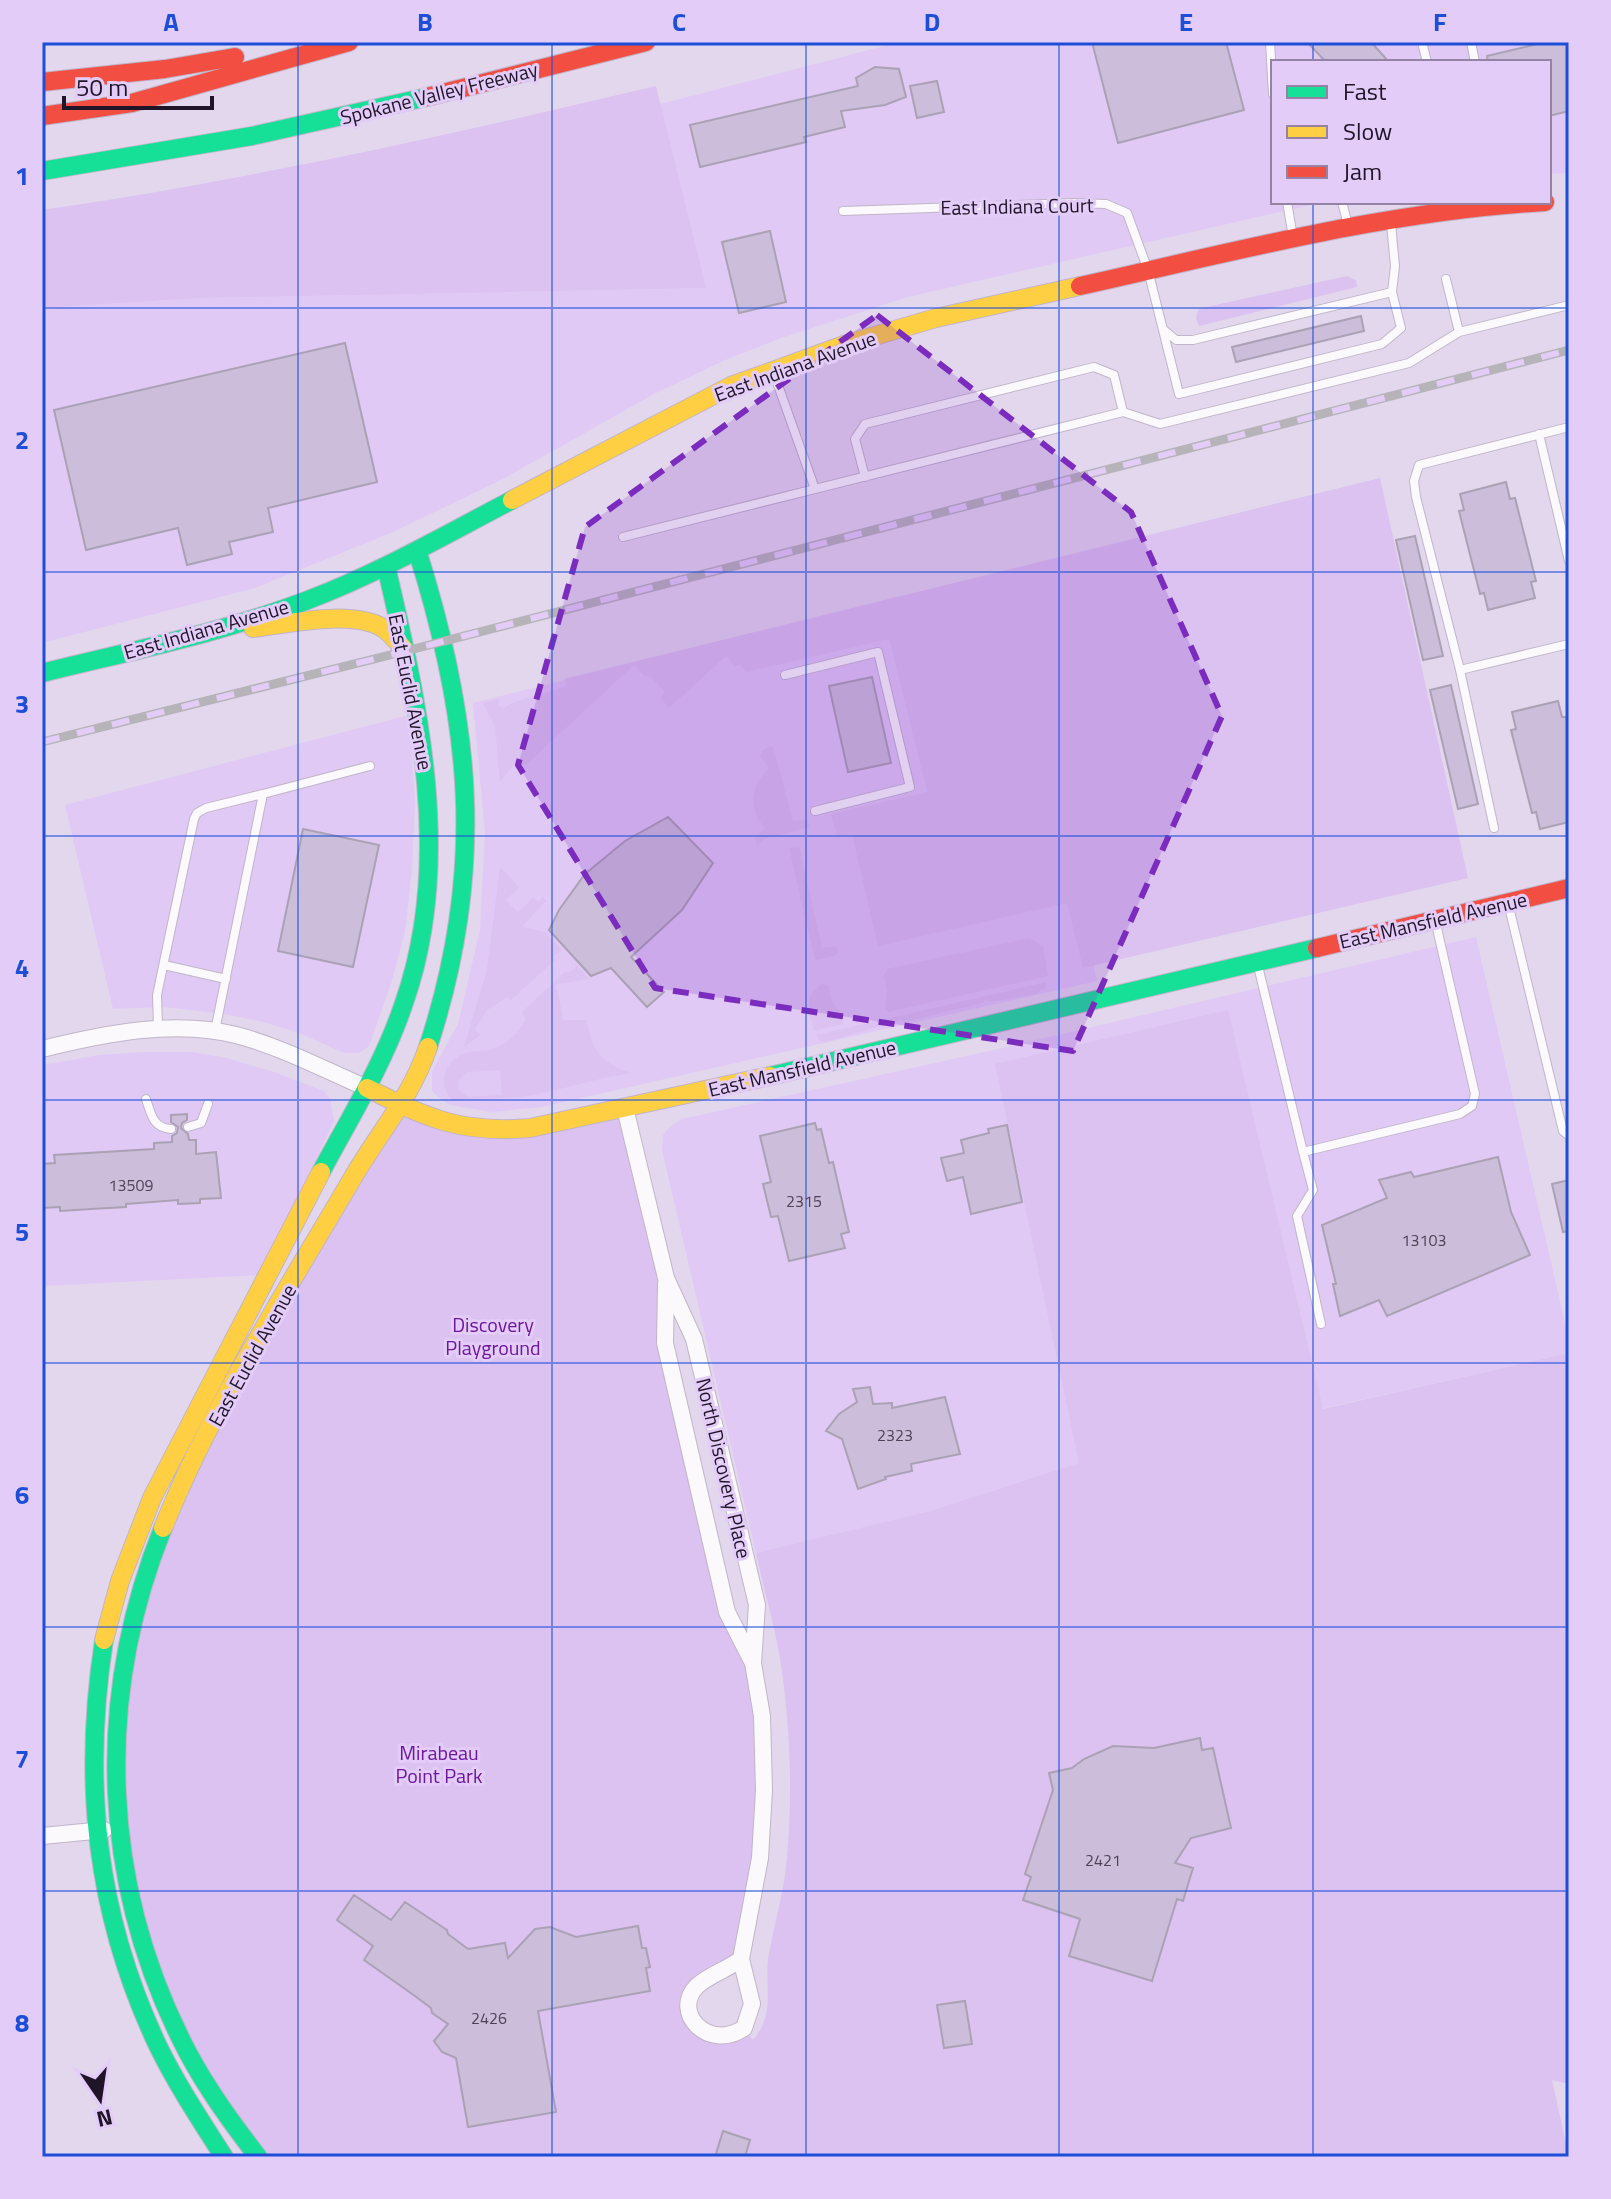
<svg xmlns="http://www.w3.org/2000/svg" width="1611" height="2199" font-family="'Titillium Web',sans-serif">
  <style>
    .built { fill: #e0c9f5 }
    .green { fill: #dbc2f1; fill-rule: evenodd }
    .building { fill: #ccbeda; stroke: #aba1b5; stroke-width: 2 }
    .lines { fill: none; stroke-linecap: round; stroke-linejoin: round }
    .lane-casing { stroke: #c0b5c9; stroke-width: 10 }
    .street-casing { stroke: #c0b5c9; stroke-width: 18 }
    .fast-casing { stroke: #c0b5c9; stroke-width: 20 }
    .slow-casing { stroke: #c0b5c9; stroke-width: 20 }
    .jam-casing { stroke: #c0b5c9; stroke-width: 20 }
    .lane { stroke: #fbf9fc; stroke-width: 8 }
    .street { stroke: #fbf9fc; stroke-width: 16 }
    .fast { stroke: #16e098; stroke-width: 18 }
    .slow { stroke: #ffcf43; stroke-width: 18 }
    .jam { stroke: #f24e42; stroke-width: 18 }
    .rail-casing { stroke: #b7b4b9; stroke-width: 9 }
    .rail { stroke: #e3cdf8; stroke-width: 6; stroke-dasharray: 18; stroke-linecap: butt }
    .marked { fill: #7b2cbf; fill-opacity: 0.2; stroke: #7b2cbf; stroke-width: 6; stroke-dasharray: 16 10; stroke-linejoin: round }
    .grid { fill: none; stroke: #1d4ed8; stroke-width: 2; stroke-opacity: 0.55 }
    .labels { text-anchor: middle; dominant-baseline: central; stroke-width: 6; stroke-linejoin: round; paint-order: stroke }
    .number-label { font-size: 16px; fill: #4e4257 }
    .street-label { font-size: 20px; fill: #201528; stroke: #e3cdf8 }
    .park-label { font-size: 20px; fill: #6d169e; stroke: #e3cdf8 }
    .neatline { fill: none; stroke: #1d4ed8; stroke-width: 3 }
    .grid-label { font-size: 26px; text-anchor: middle; font-weight: bold; fill: #1d4ed8 }
  </style>
  <rect width="100%" height="100%" fill="#e3d7ee"/>
  <path class="built" d="M900,42H1569V173L1549,174V62H1273V202H1323L908,297L781,338L723,361L654,394L505,478L393,532L255,588L42,643V308L201,298L705,288L660,104Z
    M863,606L889,639L927,792L1069,854L1097,981L542,1107L491,1112L450,1105L438,1097L432,1091V1071L458,1024L480,930L485,833L473,703Z
    M409,715L415,802L412,870L405,931L392,981L369,1046L359,1053H344L299,1033L264,1022L224,1014L164,1007L113,1009L65,805Z
    M1476,937L1569,1340V1353L1080,1463L930,1511L756,1553L662,1150L663,1135L671,1126L682,1119L998,1049Z
    M144,1052H192L227,1058L274,1072L324,1091L330,1099L334,1121L261,1275L44,1286L42,1065L99,1055Z"/>
  <path class="green" d="M656,86L706,288L201,298L42,308V210C249,180 453,134 656,86Z
    M1347,276L1356,280L1357,287L1199,326L1196,318L1198,310L1202,308Z
    M1380,478L1468,878L1083,968L1067,903L878,946L852,834L837,836L831,814L927,792L889,639L746,672L741,665L735,666L726,656L669,708L661,698L665,692L651,677L645,676L634,665L526,765H514L500,782L495,726L483,703L499,699L498,705L504,708C514,700 550,692 565,687L567,684L564,679Z
    M773,746L793,821L807,819L810,827L764,839L757,845L755,838L765,828C747,807 751,786 769,768L760,756L764,749Z
    M799,846L822,948L836,946L838,952L835,956L815,960L789,848Z
    M500,867L519,887L506,900L518,912L534,897L538,902L543,897L546,901L522,927L545,932L562,950L553,957L555,960L511,1000L507,997L487,1010L475,1029L480,1035L464,1047L487,970Z
    M1029,938L1043,946L1048,976L888,1012L885,1008L887,991L884,975L887,969Z
    M577,965L588,979L557,984L555,987L558,992L563,1020H587C591,1051 603,1064 631,1073C596,1078 562,1090 527,1096C502,1100 478,1097 453,1101C435,1085 446,1057 469,1052C480,1050 490,1052 500,1046C512,1040 521,1029 526,1018L522,1012L566,971L569,973ZM500,1070L502,1095L468,1097L459,1090L458,1081L467,1072Z
    M1047,982L1045,988L1036,994L991,1002L985,1000L983,1003L904,1022L901,1020L825,1042L819,1040L816,1035Z
    M822,984L828,985L832,1002L842,1013L843,1024L814,1031C809,1011 802,996 822,984Z
    M1228,1010L1323,1409L1569,1353V2084L1552,2080L1569,2157H258L206,2084L129,1887L121,1680L170,1510L400,1104L459,1128L625,1108L666,1278L665,1343L727,1612L753,1663L764,1752L741,1959L691,1996L702,2031L744,2028L753,2040C777,2011 763,1986 769,1953C774,1927 781,1901 785,1875C793,1811 791,1742 783,1679C778,1637 765,1595 756,1553L930,1511L1079,1463L995,1064Z"/>
  <path class="building" d="M1092,42H1226L1244,110L1118,143Z
    M1307,42H1371L1389,62H1326Z
    M1546,42H1569V111L1549,116V62H1488L1487,56Z
    M875,67L899,69L906,97L885,105L841,111L845,127L804,137L806,142L700,167L690,125L858,86L856,78Z
    M937,81L944,112L917,118L910,86Z
    M770,231L786,302L739,313L722,242Z
    M1361,316L1364,331L1236,362L1232,347Z
    M345,343L377,482L268,508L273,532L229,542L232,554L187,565L178,528L86,550L54,410Z
    M1506,482L1510,499L1515,498L1536,581L1531,582L1535,598L1488,610L1484,593L1480,594L1459,511L1464,510L1460,494Z
    M1415,536L1443,656L1423,660L1396,540Z
    M872,677L891,763L848,772L829,686Z
    M1451,685L1478,804L1458,809L1430,690Z
    M1558,701L1562,717H1566L1569,727V822L1540,829L1536,812L1532,813L1511,730L1516,729L1512,712Z
    M668,817L713,863L682,910L631,957L664,992L647,1007L611,968L591,976L549,930L559,910L585,874L625,841Z
    M303,829L379,845L353,967L278,951Z
    M187,1114V1120L182,1123L181,1128L188,1134L189,1140H196V1154L216,1152L221,1198L200,1199V1203L178,1204V1200L126,1204V1207L91,1209L60,1211V1207L42,1208V1164L55,1163L54,1155L154,1149V1143L172,1142V1136L177,1133L178,1127L171,1122V1115Z
    M815,1123L817,1130L821,1129L829,1163L833,1162L849,1232L841,1234L845,1248L789,1261L778,1216L771,1217L763,1184L771,1182L760,1136Z
    M1007,1125L1022,1202L971,1214L963,1177L947,1181L941,1158L964,1153L961,1140L989,1133L988,1129Z
    M1498,1157L1511,1212L1530,1255L1387,1316L1379,1300L1340,1316L1333,1284H1336L1322,1225L1387,1198L1379,1180L1411,1172L1414,1177Z
    M1569,1180V1231L1563,1232L1552,1184Z
    M870,1387L873,1404L892,1403V1408L945,1397L960,1454L911,1464L912,1471L885,1477L886,1479L858,1489L842,1439L826,1431L839,1414L857,1402L853,1389Z
    M1200,1738L1202,1750L1213,1748L1231,1828L1191,1838L1175,1863L1193,1868L1183,1901L1177,1899L1152,1981L1069,1956L1080,1919L1023,1900L1031,1877L1025,1874L1053,1790L1049,1773L1072,1768L1084,1759L1113,1746L1154,1748Z
    M354,1895L391,1920L405,1902L447,1930L448,1934L468,1949L505,1943L508,1958L535,1929L550,1927L576,1937L638,1926L642,1948H646L650,1967L646,1968L650,1991L538,2011L556,2112L468,2127L456,2058L442,2052L434,2041L448,2024L432,2013L431,2008L415,1996L364,1960L373,1946L337,1920Z
    M965,2001L972,2044L944,2048L937,2005Z
    M723,2131L750,2140L745,2157H715Z"/>
  <g class="lines">
    <g class="lane-casing">
      <path id="lane" d="M1270,42L1273,94
        M1422,42L1427,62
        M1471,42L1475,62
        M1287,202L1293,237
        M1342,202L1348,225
        M843,211L1075,203L1106,204L1127,213L1148,270L1179,394L1382,344L1401,328L1392,292L1395,266L1391,224
        M1446,279L1459,332
        M1164,330L1176,340H1193L1392,292
        M774,374L815,489L1123,412L1160,424L1409,363L1459,332L1569,305
        M1569,427L1419,465L1414,481L1416,497L1460,670L1569,644
        M1539,434L1569,561
        M865,477L855,439L865,424L1094,367L1114,375L1123,412
        M623,537L815,489
        M1460,670L1494,828
        M785,675L878,652L910,787L815,811
        M1509,907L1563,1131L1569,1136
        M164,965L226,979
        M1258,966L1303,1152L1460,1114L1472,1106L1475,1094L1436,924
        M158,1029L157,995L194,819L197,813L206,808L263,794
        M215,1031L263,794L370,766
        M146,1099C151,1114 153,1128 171,1129
        M188,1127L201,1123L208,1104
        M1303,1152L1313,1190L1297,1216L1321,1324"/>
    </g>
    <g class="street-casing">
      <path id="street" d="M42,1049C103,1034 174,1019 236,1035C282,1047 325,1070 367,1088
        M625,1108L666,1278L694,1339L757,1605L753,1663L762,1716L764,1790L760,1858L741,1959L752,2004L744,2028C708,2052 671,2012 697,1986C709,1975 728,1969 741,1959
        M666,1284L665,1343L727,1612L753,1663
        M42,1836L104,1830"/>
    </g>
    <g class="fast-casing">
      <path id="fast" d="M42,171L252,136L427,97
        M417,550C472,724 486,871 428,1047
        M42,673C131,651 222,633 308,600C379,573 445,535 512,500
        M770,1076L1317,948
        M321,1172C351,1116 384,1063 404,1003C454,861 419,707 386,566
        M163,1528C94,1700 101,1886 187,2051C207,2089 232,2123 258,2157
        M104,1640C82,1783 96,1915 158,2046C177,2085 201,2121 224,2157"/>
    </g>
    <g class="slow-casing">
      <path id="slow" d="M512,500L731,386L847,344L936,318L1080,286
        M253,628C288,624 351,609 383,628C391,633 398,643 405,650
        M367,1088C427,1118 461,1134 530,1128L770,1076
        M163,1528C212,1406 286,1292 352,1179C378,1134 412,1096 428,1047
        M104,1640L120,1581L152,1498L321,1172"/>
    </g>
    <g class="jam-casing">
      <path id="jam" d="M42,82L165,69L235,57
        M427,97L646,42
        M42,116L132,103L349,42
        M1080,286C1233,252 1387,211 1545,202
        M1317,948L1569,888"/>
    </g>
    <use href="#lane" class="lane"/>
    <use href="#street" class="street"/>
    <use href="#fast" class="fast"/>
    <use href="#slow" class="slow"/>
    <use href="#jam" class="jam"/>
    <g class="rail-casing">
      <path id="rail" d="M42,742L406,651L1569,350"/>
    </g>
    <use href="#rail" class="rail"/>
  </g>
  <path class="marked" d="M877,315L1131,512L1222,716L1073,1051L655,988L518,765L585,527Z"/>
  <path class="grid" d="M298,42V2157M552,42V2157M806,42V2157M1059,42V2157M1313,42V62M1313,202V2157M42,308H1569M42,572H1569M42,836H1569M42,1100H1569M42,1363H1569M42,1627H1569M42,1891H1569"/>
  <g class="labels">
    <g class="number-label">
      <text x="131" y="1185">13509</text>
      <text x="804" y="1201">2315</text>
      <text x="1424" y="1240">13103</text>
      <text x="895" y="1435">2323</text>
      <text x="1103" y="1860">2421</text>
      <text x="489" y="2018">2426</text>
    </g>
    <g class="street-label">
      <text transform="translate(439 93) rotate(-14)">Spokane Valley Freeway</text>
      <text transform="translate(1017 206) rotate(-1)">East Indiana Court</text>
      <text transform="translate(795 366) rotate(-20)">East Indiana Avenue</text>
      <text transform="translate(206 629) rotate(-16)">East Indiana Avenue</text>
      <text transform="translate(411 692) rotate(79)">East Euclid Avenue</text>
      <text transform="translate(1433 920) rotate(-13)">East Mansfield Avenue</text>
      <text transform="translate(802 1068) rotate(-13)">East Mansfield Avenue</text>
      <text transform="translate(252 1355) rotate(-61)">East Euclid Avenue</text>
      <text transform="translate(724 1468) rotate(77)">North Discovery Place</text>
    </g>
    <g class="park-label">
      <text x="493" y="1324">Discovery<tspan x="493" dy="23">Playground</tspan></text>
      <text x="439" y="1752">Mirabeau<tspan x="439" dy="23">Point Park</tspan></text>
    </g>
  </g>
  <rect width="1611" height="2199" fill="none" stroke="#e3cdf8" stroke-width="88"/>
  <rect x="1271" y="60" width="280" height="144" fill="#e3cdf8" stroke="#9583a5" stroke-width="2"/>
  <rect x="1287" y="86" width="40" height="12" fill="#16e098" stroke="#9583a5" stroke-width="2"/>
  <text x="1343" y="100" font-size="24" fill="#201528">Fast</text>
  <rect x="1287" y="126" width="40" height="12" fill="#ffcf43" stroke="#9583a5" stroke-width="2"/>
  <text x="1343" y="140" font-size="24" fill="#201528">Slow</text>
  <rect x="1287" y="166" width="40" height="12" fill="#f24e42" stroke="#9583a5" stroke-width="2"/>
  <text x="1343" y="180" font-size="24" fill="#201528">Jam</text>
  <g transform="translate(100 2099) rotate(167)" stroke="#e3cdf8" stroke-width="6" paint-order="stroke">
  <path d="M0-6L14 30L0 20L-14 30Z" fill="#201528"/>
  <text y="-12" font-size="22" font-weight="bold" text-anchor="middle" fill="#201528">N</text>
  </g>
  <path d="M64 96v12h148v-12" fill="none" stroke="#201528" stroke-width="4"/>
  <text x="76" y="96" font-size="24" fill="#201528" stroke="#e3cdf8" stroke-width="6" paint-order="stroke">50 m</text>
  <rect x="44" y="44" width="1523" height="2111" class="neatline"/>
  <g class="grid-label">
    <text x="171" y="31">A</text>
    <text x="425" y="31">B</text>
    <text x="679" y="31">C</text>
    <text x="932" y="31">D</text>
    <text x="1186" y="31">E</text>
    <text x="1440" y="31">F</text>
    <text x="22" y="185">1</text>
    <text x="22" y="449">2</text>
    <text x="22" y="713">3</text>
    <text x="22" y="977">4</text>
    <text x="22" y="1241">5</text>
    <text x="22" y="1504">6</text>
    <text x="22" y="1768">7</text>
    <text x="22" y="2032">8</text>
  </g>
</svg>
